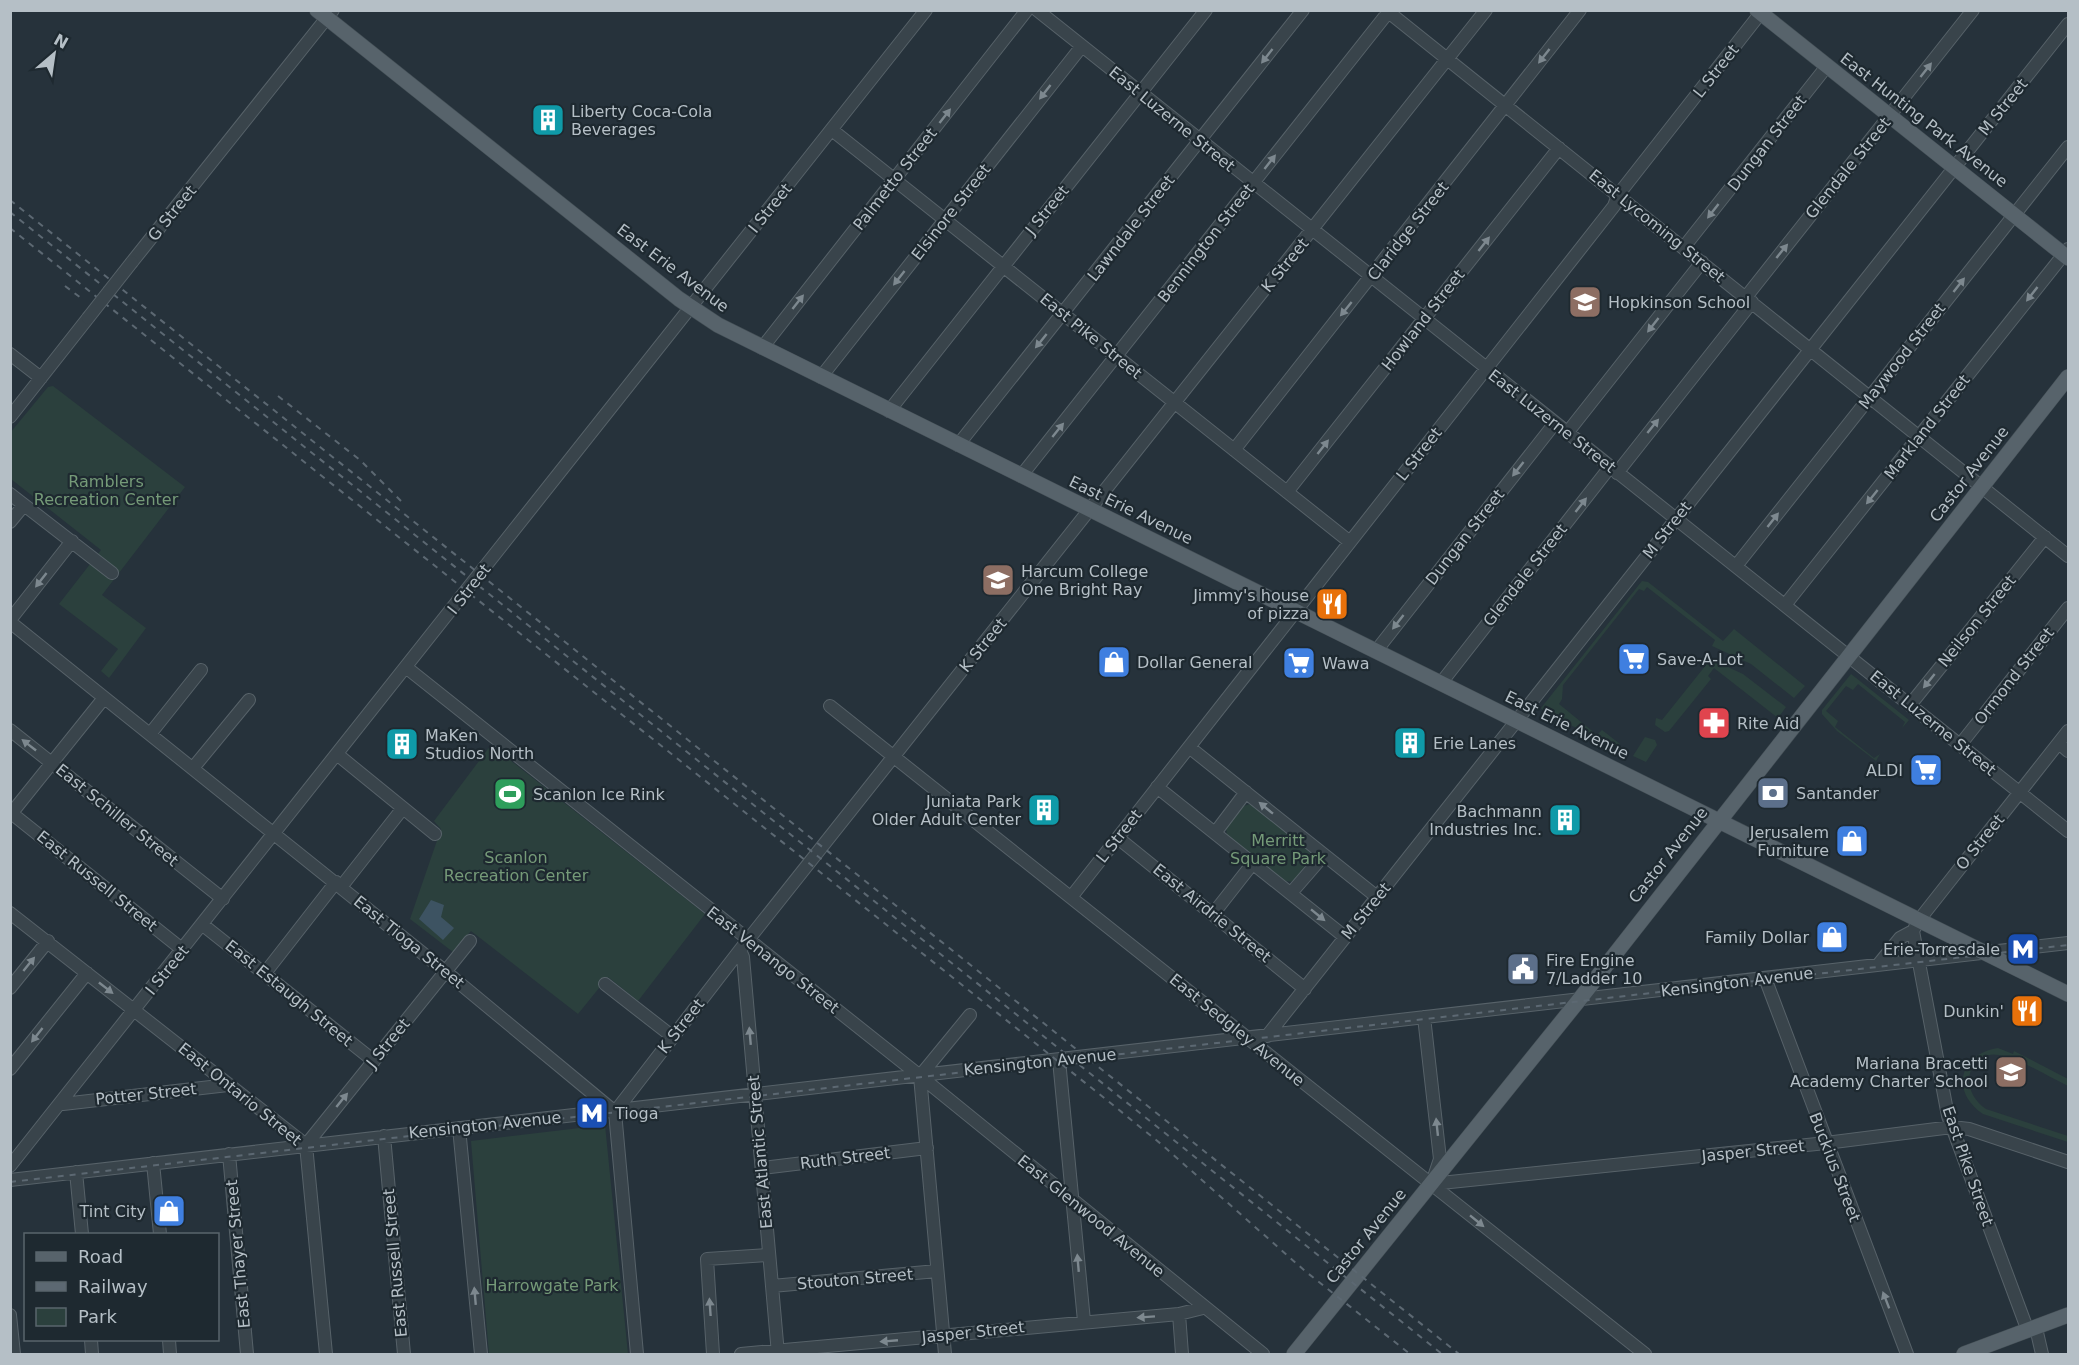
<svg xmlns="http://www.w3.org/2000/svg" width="2079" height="1365" font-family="'DejaVu Sans',sans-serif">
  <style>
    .green { fill: #2b403d }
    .water { fill: #3d5362 }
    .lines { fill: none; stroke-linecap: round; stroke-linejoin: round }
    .minor-casing { stroke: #576269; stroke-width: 14 }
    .major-casing { stroke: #424d54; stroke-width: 16 }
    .minor { stroke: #39444b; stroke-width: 12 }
    .major { stroke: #57636b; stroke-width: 15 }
    .rail { stroke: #5c6872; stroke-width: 2; stroke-dasharray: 6 6; stroke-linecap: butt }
    .minor-bridge-casing { stroke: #576269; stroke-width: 14; stroke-linecap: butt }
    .minor-bridge { stroke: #39444b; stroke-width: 12 }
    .oneway { fill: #7d888f }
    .labels { text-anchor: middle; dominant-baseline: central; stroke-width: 4.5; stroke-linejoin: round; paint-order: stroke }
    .street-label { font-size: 16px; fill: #b5bfc6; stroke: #1e2930 }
    .poi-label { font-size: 16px; fill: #b5bfc6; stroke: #1e2930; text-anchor: start }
    .park-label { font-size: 16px; fill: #759a78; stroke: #1e2930 }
  </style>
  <rect width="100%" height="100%" fill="#26323b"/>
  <path class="green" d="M53,386L185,487L102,595L146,628L109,678L101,671L118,649L59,604L101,550L11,479L10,433L48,387Z
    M1642,581L1648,582L1723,641L1734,629L1805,686L1794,698L1751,664L1712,646L1715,640L1647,587L1644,591L1639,589L1563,685L1562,699L1559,704L1597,735L1602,730L1620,744L1621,750L1544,712L1541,708Z
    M1706,657L1743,674L1786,707L1778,718L1714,668L1708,676L1711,679L1669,731L1665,732L1655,725L1656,718L1662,720L1706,665L1702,660Z
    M1851,674L1909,720L1902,728L1905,722L1858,684L1853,690L1846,686L1826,711L1838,721L1835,727L1874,758L1880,754L1876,761L1837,731L1822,714V710Z
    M1645,737L1655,740L1657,745L1646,762L1633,756Z
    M491,745L705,914L638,1001L608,977L578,1014L471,931L453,952L410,919L441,829L434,821Z
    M1250,804L1257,805L1311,850L1310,865L1294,882L1282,881L1227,835L1226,827L1241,807Z
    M1998,1048L2013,1054L2014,1051L2068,1079V1086C2047,1076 2023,1060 1999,1055C1970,1049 1956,1089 1986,1109L2068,1136V1142L1983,1114C1950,1092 1959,1054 1998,1048Z
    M605,1125L628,1354H489L471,1141Z"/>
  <path class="water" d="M431,900L444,905L441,917L454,928L443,940L419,919Z"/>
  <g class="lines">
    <g class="minor-casing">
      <path id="minor" d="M1037,10L2068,831
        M1386,10L2068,556
        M832,130L1350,542
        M1684,247L1827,66
        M132,262L333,10
        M1746,297L1973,10
        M762,348L1027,10
        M10,354L41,378
        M821,377L1082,46
        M889,411L1206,10
        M10,417L88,318
        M1567,433L1702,262
        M958,445L1303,10
        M1234,450L1580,10
        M1617,473L1752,302
        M1021,476L1390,10
        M1287,492L1559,148
        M10,494L112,573
        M10,522L24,505
        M1736,566L2068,147
        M1785,605L2068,249
        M10,620L72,541
        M10,622L446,972L615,1112L637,1354
        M1376,651L1555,423
        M407,668L920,1076L1263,1354
        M1441,683L1610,467
        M1910,705L2045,537
        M830,706L1645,1354
        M10,730L223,899
        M150,734L201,670
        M2059,743L2068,751
        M1960,745L2068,608
        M1189,747L1377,897
        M338,755L435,834
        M193,768L249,700
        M1157,787L1345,937
        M10,812L183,950
        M10,815L104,698
        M1215,833L1246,792
        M1118,838L1305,989
        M341,887L403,808
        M1291,893L1324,855
        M1072,896L1614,206L1618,195L1763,10
        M10,913L306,1145
        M1213,914L1253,863
        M203,925L374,1061
        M740,950L743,957L778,1354
        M1878,965L1900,938L1913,931
        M265,973L336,882
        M1765,978L1907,1354
        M605,984L673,1037
        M10,988L48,941
        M1424,1017L1440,1159L1434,1177
        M1267,1036L2068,24
        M1059,1060L1084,1321
        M10,1069L87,973
        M920,1076L945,1354
        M920,1076L970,1015
        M63,1104L228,1085
        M615,1112L740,950L1486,10
        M459,1128L481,1354
        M384,1136L404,1354
        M306,1145L470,941
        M306,1145L326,1354
        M229,1154L247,1354
        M153,1163L160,1234
        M10,1166L926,10
        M762,1168L927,1148
        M76,1172L82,1234
        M10,1180L2068,943
        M1431,1184L1826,1143L1952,1127L1969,1129L2068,1162
        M772,1286L937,1271
        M1179,1314L1182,1354
        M10,1315L14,1354
        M2036,1328L2042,1354
        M2028,1331L1948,1116L1913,931L1919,920L2068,731
        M91,1340L92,1354
        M169,1340L170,1354
        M713,1354L707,1259L769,1255
        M741,1354L1179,1314L1203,1308"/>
    </g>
    <g class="major-casing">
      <path id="major" d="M317,10L679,299L718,325L2068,994
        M1757,10L2068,258
        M1294,1354L1579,1000L2068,377
        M1964,1354L2068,1315"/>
    </g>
    <use href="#minor" class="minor"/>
    <use href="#major" class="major"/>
    <path class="rail" d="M10,200L1459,1354
      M10,212L1442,1354
      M10,228L1108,1101L1161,1144L1305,1271L1410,1354
      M65,286L81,298
      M278,396L360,460L401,501
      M10,1182L2068,945"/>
    <g class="minor-bridge-casing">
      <path id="minor-bridge" d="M88,318L132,262"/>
    </g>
    <use href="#minor-bridge" class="minor-bridge"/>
  </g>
  <defs><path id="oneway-solid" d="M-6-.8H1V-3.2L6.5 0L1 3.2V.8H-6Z" transform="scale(1.5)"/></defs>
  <g class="oneway">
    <use href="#oneway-solid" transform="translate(1267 56) rotate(128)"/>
    <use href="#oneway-solid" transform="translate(1544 56) rotate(128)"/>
    <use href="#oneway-solid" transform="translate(1926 70) rotate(-52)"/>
    <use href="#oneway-solid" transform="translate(1045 92) rotate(128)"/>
    <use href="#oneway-solid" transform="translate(945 116) rotate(-52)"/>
    <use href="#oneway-solid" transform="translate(1270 162) rotate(-52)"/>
    <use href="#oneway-solid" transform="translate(1713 211) rotate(128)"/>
    <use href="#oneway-solid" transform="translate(1484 244) rotate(-52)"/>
    <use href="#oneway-solid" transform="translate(1782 251) rotate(-51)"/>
    <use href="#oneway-solid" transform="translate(899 278) rotate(128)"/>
    <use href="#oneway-solid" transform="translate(1959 285) rotate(-52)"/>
    <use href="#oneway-solid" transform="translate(2032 294) rotate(128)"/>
    <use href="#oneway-solid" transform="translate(798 302) rotate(-52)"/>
    <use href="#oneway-solid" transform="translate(1346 309) rotate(129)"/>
    <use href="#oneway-solid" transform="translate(1653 325) rotate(128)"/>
    <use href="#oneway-solid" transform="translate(1041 341) rotate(129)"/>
    <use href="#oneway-solid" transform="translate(1653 426) rotate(-51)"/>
    <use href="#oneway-solid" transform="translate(1058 430) rotate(-51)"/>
    <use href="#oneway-solid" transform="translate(1323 447) rotate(-52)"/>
    <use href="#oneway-solid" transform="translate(1518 469) rotate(128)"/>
    <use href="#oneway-solid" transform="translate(1872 497) rotate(129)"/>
    <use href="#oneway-solid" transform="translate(1581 505) rotate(-52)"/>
    <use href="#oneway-solid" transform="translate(1773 520) rotate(-52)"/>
    <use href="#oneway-solid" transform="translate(41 580) rotate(128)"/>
    <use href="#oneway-solid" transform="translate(1398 622) rotate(128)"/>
    <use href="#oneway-solid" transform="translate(1929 681) rotate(129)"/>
    <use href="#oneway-solid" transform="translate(29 745) rotate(-142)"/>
    <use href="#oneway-solid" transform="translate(1266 808) rotate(-141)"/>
    <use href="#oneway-solid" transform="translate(1318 915) rotate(39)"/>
    <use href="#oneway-solid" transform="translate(29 964) rotate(-51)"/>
    <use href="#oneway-solid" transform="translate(106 988) rotate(38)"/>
    <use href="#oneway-solid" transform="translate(37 1035) rotate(128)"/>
    <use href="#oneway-solid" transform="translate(750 1036) rotate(-95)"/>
    <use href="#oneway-solid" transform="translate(342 1100) rotate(-51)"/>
    <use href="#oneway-solid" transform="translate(1437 1127) rotate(-96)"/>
    <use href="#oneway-solid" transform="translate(1477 1221) rotate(39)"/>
    <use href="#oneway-solid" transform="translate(1078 1263) rotate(-95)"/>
    <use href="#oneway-solid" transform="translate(475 1296) rotate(-95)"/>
    <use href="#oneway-solid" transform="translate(1886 1300) rotate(-111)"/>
    <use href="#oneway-solid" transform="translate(710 1307) rotate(-94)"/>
    <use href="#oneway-solid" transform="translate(1146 1317) rotate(176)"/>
    <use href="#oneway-solid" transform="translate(889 1341) rotate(175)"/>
  </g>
  <defs>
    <g id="building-square" transform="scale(1.725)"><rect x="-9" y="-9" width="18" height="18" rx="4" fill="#0f9aa8" stroke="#1e2930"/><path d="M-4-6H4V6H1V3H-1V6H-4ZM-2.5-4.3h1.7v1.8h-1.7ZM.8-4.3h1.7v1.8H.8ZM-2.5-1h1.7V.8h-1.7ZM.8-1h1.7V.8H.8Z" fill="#fff"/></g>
    <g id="school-square" transform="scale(1.725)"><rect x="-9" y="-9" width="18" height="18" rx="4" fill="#8d6e63" stroke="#1e2930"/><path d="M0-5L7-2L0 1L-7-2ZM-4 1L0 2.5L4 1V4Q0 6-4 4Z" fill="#fff"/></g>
    <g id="university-square" transform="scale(1.725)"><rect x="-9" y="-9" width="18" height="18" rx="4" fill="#8d6e63" stroke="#1e2930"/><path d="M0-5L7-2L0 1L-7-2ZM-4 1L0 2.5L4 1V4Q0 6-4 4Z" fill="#fff"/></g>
    <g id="restaurant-square" transform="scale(1.725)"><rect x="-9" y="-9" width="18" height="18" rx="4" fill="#e8710a" stroke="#1e2930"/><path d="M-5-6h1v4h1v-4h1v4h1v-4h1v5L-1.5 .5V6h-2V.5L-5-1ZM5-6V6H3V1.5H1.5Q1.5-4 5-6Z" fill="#fff"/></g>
    <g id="supermarket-square" transform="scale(1.725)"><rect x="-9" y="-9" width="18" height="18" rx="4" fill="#3f7fe0" stroke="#1e2930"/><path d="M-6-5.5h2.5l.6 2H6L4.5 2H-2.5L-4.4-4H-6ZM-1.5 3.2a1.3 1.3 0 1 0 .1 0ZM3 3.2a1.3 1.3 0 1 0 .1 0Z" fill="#fff"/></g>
    <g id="shop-square" transform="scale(1.725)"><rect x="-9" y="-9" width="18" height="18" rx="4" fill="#3f7fe0" stroke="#1e2930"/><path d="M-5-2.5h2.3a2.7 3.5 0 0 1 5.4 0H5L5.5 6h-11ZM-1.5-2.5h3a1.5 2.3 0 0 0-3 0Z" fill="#fff"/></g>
    <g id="pharmacy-square" transform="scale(1.725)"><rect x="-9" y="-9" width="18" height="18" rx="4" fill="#e0444e" stroke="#1e2930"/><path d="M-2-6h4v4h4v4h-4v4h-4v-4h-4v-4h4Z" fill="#fff"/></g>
    <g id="bank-square" transform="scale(1.725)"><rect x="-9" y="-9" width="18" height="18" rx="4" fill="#5c6f8a" stroke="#1e2930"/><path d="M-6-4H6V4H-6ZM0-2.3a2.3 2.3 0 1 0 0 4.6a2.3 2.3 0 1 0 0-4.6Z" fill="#fff"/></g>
    <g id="stadium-square" transform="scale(1.725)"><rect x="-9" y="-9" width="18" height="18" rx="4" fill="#2e9e5b" stroke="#1e2930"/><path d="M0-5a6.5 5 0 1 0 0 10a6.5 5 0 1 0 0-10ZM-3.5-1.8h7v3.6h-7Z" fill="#fff"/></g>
    <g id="metro-square" transform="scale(1.725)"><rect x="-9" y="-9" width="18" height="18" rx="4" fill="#1a4fb4" stroke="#1e2930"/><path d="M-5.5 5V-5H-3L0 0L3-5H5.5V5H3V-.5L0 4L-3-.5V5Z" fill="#fff"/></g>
    <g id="civic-square" transform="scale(1.725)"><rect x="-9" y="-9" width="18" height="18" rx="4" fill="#5c6f8a" stroke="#1e2930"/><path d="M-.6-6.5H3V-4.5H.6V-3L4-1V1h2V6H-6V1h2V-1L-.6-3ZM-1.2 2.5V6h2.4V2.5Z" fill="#fff"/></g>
  </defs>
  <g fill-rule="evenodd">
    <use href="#building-square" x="548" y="120"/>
    <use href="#school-square" x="1585" y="302"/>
    <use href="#university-square" x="998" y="580"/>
    <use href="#restaurant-square" x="1332" y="604"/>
    <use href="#supermarket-square" x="1634" y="659"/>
    <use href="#shop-square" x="1114" y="662"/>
    <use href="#supermarket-square" x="1299" y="663"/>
    <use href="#pharmacy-square" x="1714" y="723"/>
    <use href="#building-square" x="1410" y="743"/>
    <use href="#building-square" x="402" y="744"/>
    <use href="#supermarket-square" x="1926" y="770"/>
    <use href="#bank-square" x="1773" y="793"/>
    <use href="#stadium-square" x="510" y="794"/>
    <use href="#building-square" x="1044" y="810"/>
    <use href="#building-square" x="1565" y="820"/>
    <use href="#shop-square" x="1852" y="841"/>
    <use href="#shop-square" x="1832" y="937"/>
    <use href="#metro-square" x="2023" y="949"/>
    <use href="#civic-square" x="1523" y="969"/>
    <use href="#restaurant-square" x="2027" y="1011"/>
    <use href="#school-square" x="2011" y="1072"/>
    <use href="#metro-square" x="592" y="1113"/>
    <use href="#shop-square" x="169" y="1211"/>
  </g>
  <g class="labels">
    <g class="street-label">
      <text transform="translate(1716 71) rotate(-52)">L Street</text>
      <text transform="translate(2003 107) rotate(-51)">M Street</text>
      <text transform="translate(1172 119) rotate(39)">East Luzerne Street</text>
      <text transform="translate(1924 120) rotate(38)">East Hunting Park Avenue</text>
      <text transform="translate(1767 143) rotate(-52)">Dungan Street</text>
      <text transform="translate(1848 168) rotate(-51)">Glendale Street</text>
      <text transform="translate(895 179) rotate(-52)">Palmetto Street</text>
      <text transform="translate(770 208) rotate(-51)">I Street</text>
      <text transform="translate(1047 210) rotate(-51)">J Street</text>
      <text transform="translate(951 212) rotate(-52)">Elsinore Street</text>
      <text transform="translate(172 213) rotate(-51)">G Street</text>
      <text transform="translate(1657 226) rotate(39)">East Lycoming Street</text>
      <text transform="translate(1131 228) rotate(-52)">Lawndale Street</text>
      <text transform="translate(1408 231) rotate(-52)">Claridge Street</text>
      <text transform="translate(1206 243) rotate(-52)">Bennington Street</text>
      <text transform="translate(1285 265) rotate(-51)">K Street</text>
      <text transform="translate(673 268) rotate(37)">East Erie Avenue</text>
      <text transform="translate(1423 320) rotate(-52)">Howland Street</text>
      <text transform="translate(1091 336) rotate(39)">East Pike Street</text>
      <text transform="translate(1902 356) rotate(-52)">Maywood Street</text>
      <text transform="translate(1552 421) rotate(38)">East Luzerne Street</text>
      <text transform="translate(1927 427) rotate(-52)">Markland Street</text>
      <text transform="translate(1419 454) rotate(-52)">L Street</text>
      <text transform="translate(1969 474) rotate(-52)">Castor Avenue</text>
      <text transform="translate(1131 510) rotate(26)">East Erie Avenue</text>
      <text transform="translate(1667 530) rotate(-52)">M Street</text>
      <text transform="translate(1465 537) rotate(-52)">Dungan Street</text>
      <text transform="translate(1525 575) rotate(-52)">Glendale Street</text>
      <text transform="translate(469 589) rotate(-52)">I Street</text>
      <text transform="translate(1977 621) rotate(-51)">Neilson Street</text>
      <text transform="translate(983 645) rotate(-51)">K Street</text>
      <text transform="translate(2014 676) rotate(-52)">Ormond Street</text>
      <text transform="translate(1933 723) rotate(39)">East Luzerne Street</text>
      <text transform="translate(1567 725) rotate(26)">East Erie Avenue</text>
      <text transform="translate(117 815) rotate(39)">East Schiller Street</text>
      <text transform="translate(1119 836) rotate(-52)">L Street</text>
      <text transform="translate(1980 842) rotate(-51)">O Street</text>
      <text transform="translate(1668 855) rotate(-52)">Castor Avenue</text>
      <text transform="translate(97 881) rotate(39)">East Russell Street</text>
      <text transform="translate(1366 911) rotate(-51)">M Street</text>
      <text transform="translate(1212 913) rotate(39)">East Airdrie Street</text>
      <text transform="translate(409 942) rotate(39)">East Tioga Street</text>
      <text transform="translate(773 960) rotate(38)">East Venango Street</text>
      <text transform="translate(167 970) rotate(-51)">I Street</text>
      <text transform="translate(1737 982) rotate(-7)">Kensington Avenue</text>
      <text transform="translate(289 993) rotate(39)">East Estaugh Street</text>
      <text transform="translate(681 1026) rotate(-52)">K Street</text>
      <text transform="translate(1237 1030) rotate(39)">East Sedgley Avenue</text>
      <text transform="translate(388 1043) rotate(-51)">J Street</text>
      <text transform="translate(1040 1062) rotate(-6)">Kensington Avenue</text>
      <text transform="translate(146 1094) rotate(-6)">Potter Street</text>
      <text transform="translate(240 1094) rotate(39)">East Ontario Street</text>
      <text transform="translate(485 1125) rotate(-6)">Kensington Avenue</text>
      <text transform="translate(1753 1151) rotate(-6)">Jasper Street</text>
      <text transform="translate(760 1152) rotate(-95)">East Atlantic Street</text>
      <text transform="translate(845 1158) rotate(-7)">Ruth Street</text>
      <text transform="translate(1968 1166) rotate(71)">East Pike Street</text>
      <text transform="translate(1835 1167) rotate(69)">Buckius Street</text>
      <text transform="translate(1091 1216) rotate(39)">East Glenwood Avenue</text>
      <text transform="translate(1366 1236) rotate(-51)">Castor Avenue</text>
      <text transform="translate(238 1254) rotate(-95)">East Thayer Street</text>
      <text transform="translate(395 1263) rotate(-95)">East Russell Street</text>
      <text transform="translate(855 1279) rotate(-5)">Stouton Street</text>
      <text transform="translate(973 1332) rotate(-6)">Jasper Street</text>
    </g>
    <g class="poi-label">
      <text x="571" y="111">Liberty Coca-Cola<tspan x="571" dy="18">Beverages</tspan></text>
      <text x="1608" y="302">Hopkinson School</text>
      <text x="1021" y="571">Harcum College<tspan x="1021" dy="18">One Bright Ray</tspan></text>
      <text x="1309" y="595" text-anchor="end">Jimmy's house<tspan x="1309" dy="18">of pizza</tspan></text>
      <text x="1657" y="659">Save-A-Lot</text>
      <text x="1137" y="662">Dollar General</text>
      <text x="1322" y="663">Wawa</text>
      <text x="1737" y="723">Rite Aid</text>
      <text x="425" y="735">MaKen<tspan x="425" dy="18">Studios North</tspan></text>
      <text x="1433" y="743">Erie Lanes</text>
      <text x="1903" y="770" text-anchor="end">ALDI</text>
      <text x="1796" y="793">Santander</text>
      <text x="533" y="794">Scanlon Ice Rink</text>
      <text x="1021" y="801" text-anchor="end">Juniata Park<tspan x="1021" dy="18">Older Adult Center</tspan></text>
      <text x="1542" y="811" text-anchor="end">Bachmann<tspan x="1542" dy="18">Industries Inc.</tspan></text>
      <text x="1829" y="832" text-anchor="end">Jerusalem<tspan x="1829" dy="18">Furniture</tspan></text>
      <text x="1809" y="937" text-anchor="end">Family Dollar</text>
      <text x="2000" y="949" text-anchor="end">Erie-Torresdale</text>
      <text x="1546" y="960">Fire Engine<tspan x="1546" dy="18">7/Ladder 10</tspan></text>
      <text x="2004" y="1011" text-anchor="end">Dunkin'</text>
      <text x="1988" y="1063" text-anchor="end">Mariana Bracetti<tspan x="1988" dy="18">Academy Charter School</tspan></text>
      <text x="615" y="1113">Tioga</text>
      <text x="146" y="1211" text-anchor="end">Tint City</text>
    </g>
    <g class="park-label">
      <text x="106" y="481">Ramblers<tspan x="106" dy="18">Recreation Center</tspan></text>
      <text x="1278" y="840">Merritt<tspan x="1278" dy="18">Square Park</tspan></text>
      <text x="516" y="857">Scanlon<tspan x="516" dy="18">Recreation Center</tspan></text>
      <text x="552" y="1285">Harrowgate Park</text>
    </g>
  </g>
  <rect width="2079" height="1365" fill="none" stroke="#b5bfc6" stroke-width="24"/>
  <rect x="24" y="1233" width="195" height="108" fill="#1e2930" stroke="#5a656c" stroke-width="1.5"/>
  <rect x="36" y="1252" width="30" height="9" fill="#57636b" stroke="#5a656c" stroke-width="1.5"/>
  <text x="78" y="1263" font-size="18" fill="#b5bfc6">Road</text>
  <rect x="36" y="1282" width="30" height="9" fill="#5c6872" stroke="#5a656c" stroke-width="1.5"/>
  <text x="78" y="1293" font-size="18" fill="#b5bfc6">Railway</text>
  <rect x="36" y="1308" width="30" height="18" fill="#2b403d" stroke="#5a656c" stroke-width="1.5"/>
  <text x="78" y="1323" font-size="18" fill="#b5bfc6">Park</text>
  <g transform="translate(54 54) rotate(29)" stroke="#1e2930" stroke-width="4.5" paint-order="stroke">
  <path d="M0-4.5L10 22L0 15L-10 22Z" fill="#b5bfc6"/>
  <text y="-9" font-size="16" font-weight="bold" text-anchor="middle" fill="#b5bfc6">N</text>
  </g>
</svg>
